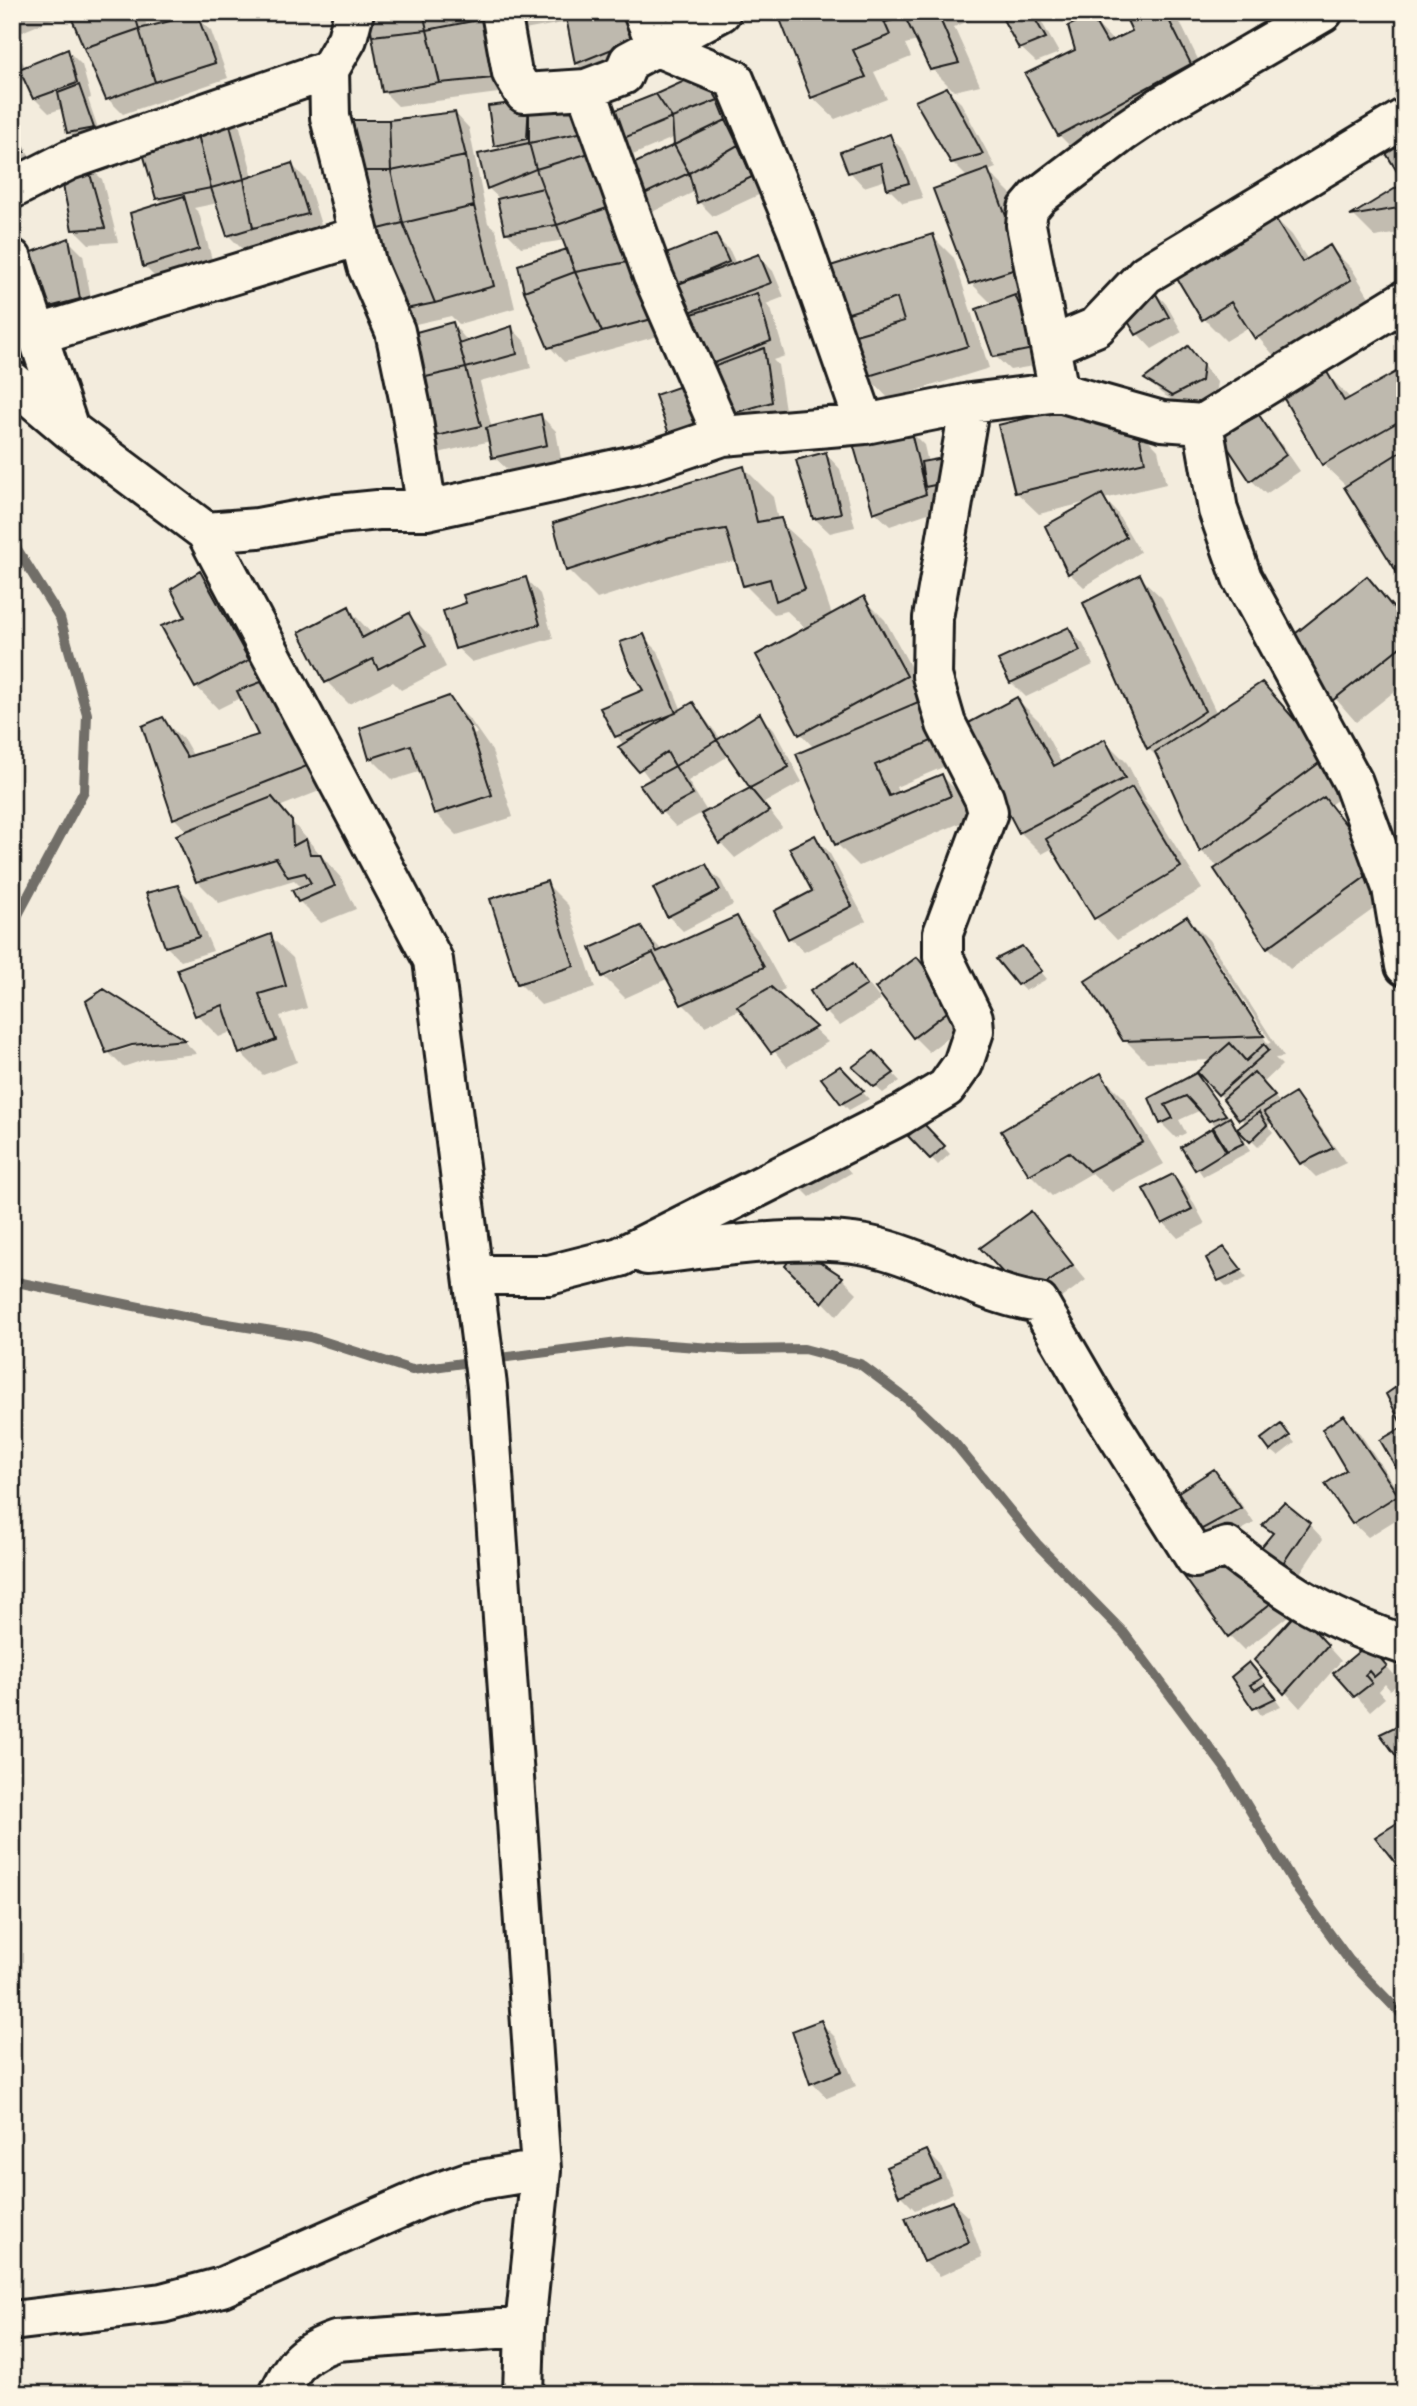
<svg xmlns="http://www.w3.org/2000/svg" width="1417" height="2406" font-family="Delius,sans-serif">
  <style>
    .shadow { fill: #0003; fill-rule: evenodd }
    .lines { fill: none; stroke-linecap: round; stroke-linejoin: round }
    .stream { stroke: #716e68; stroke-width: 10 }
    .building { fill: #beb9ae; stroke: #1c1c1c; stroke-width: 2 }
    .minor-casing { stroke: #1c1c1c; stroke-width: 44 }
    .minor { stroke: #fcf5e5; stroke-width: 38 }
  </style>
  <rect width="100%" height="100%" fill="#f3ecdd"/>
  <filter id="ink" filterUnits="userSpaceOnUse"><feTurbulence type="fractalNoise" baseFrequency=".0143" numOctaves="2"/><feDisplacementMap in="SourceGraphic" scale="14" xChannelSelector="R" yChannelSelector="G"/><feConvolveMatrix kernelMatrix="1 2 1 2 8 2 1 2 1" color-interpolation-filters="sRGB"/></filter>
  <g filter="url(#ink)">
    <path class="shadow" d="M12,12H59L60,16L12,36Z
      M72,12H142L148,29L196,16L211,31L228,78L123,114L108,99Z
      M368,12H491L506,92L398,106L383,91Z
      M509,12H639L651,54L591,77L576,63L568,22L524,30Z
      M786,12H991L954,27L980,85L954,91L932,69L918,41L905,44L911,57L874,72L887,99L835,119L812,97Z
      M1001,12H1036L1059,53L1036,62L1021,48Z
      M1125,12H1175L1211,86L1081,157L1059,135L1077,51L1090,17L1114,42L1134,32Z
      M12,46L26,68L68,51L82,65L91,98L88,99L100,134L76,139L69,132L63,108L49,113L34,98L26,79L12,85Z
      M946,89L961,103L996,168L988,171L1010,193L1046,288L1015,298L1029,312L1051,363L1010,370L995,356L993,305L971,283L968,178L952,162Z
      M716,90L732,116L765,192L713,216L699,202L696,191L650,213L635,198L676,146L675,137L628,157L605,116Z
      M578,97L669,333L564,362L550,347L569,251L565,240L521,247L506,232L501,200L488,188L502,151L496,145L490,107Z
      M225,112L240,127L253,177L292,165L307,180L322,228L243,250L228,235L218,203L194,208L199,213L213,263L159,281L144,266L164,204L158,198Z
      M455,113L469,128L488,223L496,230L515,308L459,324L451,316L407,326L389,122Z
      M12,125L27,149L12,154Z
      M889,136L904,151L923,198L903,203L888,188L886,180L864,187L850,172L842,153Z
      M28,153L31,158L12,164V158Z
      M87,165L102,179L118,242L89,244L74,229Z
      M1405,185V232L1375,237L1354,216Z
      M1270,213L1292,235L1308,260L1330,247L1352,269L1372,302L1278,360L1249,327L1226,341L1204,319Z
      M715,236L730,251L736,264L758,256L773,271L784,297L766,304L771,309L785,356L773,360L778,365L786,416L736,431L664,257Z
      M932,236L954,258L989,368L889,399L867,376L861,336L841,315Z
      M68,240L83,255L94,314L36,310Z
      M1152,289L1166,304L1182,332L1152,349L1138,334L1122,306Z
      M453,324L469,343L512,328L526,343L531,368L480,382L492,429L541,416L556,431L561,459L509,471L494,457L491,441L438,453L424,438Z
      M1188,348L1217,382L1215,395L1187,409L1161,393L1147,379Z
      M1405,369V577L1346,486L1323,464L1327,374L1351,399Z
      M1258,418L1273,432L1300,471L1266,494L1251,480Z
      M1136,427L1158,450L1166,484L1104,499L1116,511L1140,552L1084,587L1069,573L1088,502L1039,514L1016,492Z
      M909,430L924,445L928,463L949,458L940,509L890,526L875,512Z
      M826,454L840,469L855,527L830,533L815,519Z
      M744,468L773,497L778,520L810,549L832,615L863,598L885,620L928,699L918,704L940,726L955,762L896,787L899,794L942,776L964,798L972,818L859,866L837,844L798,755L814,748L801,734L806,629L787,611L774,614L745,585L737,561L700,566L597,599L568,570Z
      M200,573L222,595L270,682L262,686L282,707L332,786L279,807L341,878L356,909L321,923L299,901L302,888L294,880L219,903L197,881L188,832L174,818L162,719L185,741L194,757L260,736L242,697L218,709L196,686L188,618Z
      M1139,576L1162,598L1217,714L1262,684L1355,787L1330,805L1400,890L1290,969L1268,947L1219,868L1201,851L1161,761L1148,748L1085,604Z
      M1367,578L1405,619V683L1356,722L1287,643Z
      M526,579L540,594L553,638L472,662L457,648Z
      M348,608L372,634L409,615L431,637L446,667L401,690L393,682L349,704L327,682Z
      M1068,629L1083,644L1093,665L1026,697L1011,682Z
      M643,636L658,651L682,711L693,704L721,739L759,715L774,730L802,782L764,803L782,827L735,858L721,843L702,813L676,827L662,812L643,785L651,781L617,736L603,709L645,691ZM730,755L753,789L708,813L688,781Z
      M448,698L471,721L492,751L513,817L457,835L435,813L422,771L393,780L371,758ZM463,720H467L477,733L474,735Z
      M1017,699L1039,721L1062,764L1105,741L1127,763L1146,800L1144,801L1154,811L1202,889L1117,940L1095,917L1053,848L1042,854L1020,832Z
      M815,837L829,852L866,921L804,952L790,938L814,892Z
      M706,867L721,881L733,905L683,931L668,916Z
      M546,883L568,905L595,988L541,1005L519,983Z
      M177,887L192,901L213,951L181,961L166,946Z
      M736,918L758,940L785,989L776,993L828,1042L787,1067L741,1009L705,1026L683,1004L669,978L625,998L603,976L592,949L640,928L663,951ZM642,957L643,960L606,977L604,974Z
      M1187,918L1209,940L1284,1057L1275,1058L1282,1065L1263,1083L1281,1104L1295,1096L1309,1110L1346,1163L1316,1177L1301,1162L1273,1122L1268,1125L1273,1132L1258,1147L1240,1129L1246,1124L1200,1072L1214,1060L1147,1062L1125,1040ZM1201,941H1205L1271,1042L1268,1044Z
      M270,936L293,958L307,1008L280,1016L297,1062L263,1075L241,1053L233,1031L219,1037L197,1015Z
      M1022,948L1047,979L1025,991L1018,984Z
      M917,959L968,1022L929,1052L914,1037Z
      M853,965L881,1000L840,1026L826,1012Z
      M104,991L184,1041L197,1054L147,1059L123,1067L108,1052ZM140,1041L141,1044L113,1053V1049Z
      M874,1054L900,1081L883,1093L861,1074Z
      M839,1068L869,1099L849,1110L842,1103Z
      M1101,1075L1123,1097L1164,1164L1112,1192L1092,1173L1052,1196L1030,1174Z
      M1195,1075L1239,1129L1250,1151L1203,1176L1183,1148L1217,1127L1201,1110L1179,1120L1186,1133L1176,1138L1161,1123L1151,1099Z
      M923,1125L950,1154L938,1165L911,1136Z
      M818,1133L851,1173L810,1197L796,1183L780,1156Z
      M1172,1176L1187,1191L1205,1224L1178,1238L1164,1223Z
      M1031,1214L1086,1280L1050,1306L1040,1297Z
      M799,1251L842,1278L857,1293L837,1316L788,1265Z
      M1230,1257L1247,1278L1227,1287L1220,1280Z
      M1344,1418L1359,1432L1405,1501V1514L1368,1537L1353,1523Z
      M1287,1433L1295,1443L1278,1456L1271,1450Z
      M1213,1471L1228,1485L1254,1523L1207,1549L1192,1534Z
      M1309,1524L1323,1539L1290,1588L1269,1572L1274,1535L1264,1525Z
      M1221,1555L1288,1616L1244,1650L1229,1635Z
      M1405,1583V1599L1397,1590Z
      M1312,1629L1341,1661L1300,1708L1256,1660Z
      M1368,1646L1401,1682L1390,1690L1385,1684L1379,1691L1385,1698L1370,1711L1336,1673Z
      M1256,1671L1281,1706L1261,1715L1233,1677Z
      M820,2022L835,2037L856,2086L827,2098L812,2083Z
      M927,2152L941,2166L953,2193L915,2210L900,2195Z
      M953,2203L968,2217L982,2257L940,2276L925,2262Z
      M877,2388L882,2394H864Z"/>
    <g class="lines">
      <path class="stream" d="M12,541L60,618L87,714L84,791L12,926
        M12,1281L203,1320L310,1337L412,1370L477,1361
        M492,1359L626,1342L741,1350L804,1349L860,1364L916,1406L953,1441L1037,1544L1124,1633L1224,1767L1298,1890L1349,1960L1405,2018"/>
    </g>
    <path class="building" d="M69,12H134L139,29L84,48Z
      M368,12H423L427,30L372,36Z
      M423,12H481L483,19L427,30Z
      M565,12H629L637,39L575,64Z
      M782,12H880L890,35L853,50L866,77L811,98L778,14Z
      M879,12H937L959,63L930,70L905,17L885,22Z
      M999,12H1031L1046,38L1019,49Z
      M1123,12H1165L1191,64L1058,136L1025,74L1075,50L1068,26L1091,15L1107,43L1132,31Z
      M197,14L215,63L155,82L139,29Z
      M483,19L493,78L440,83L427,30Z
      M139,29L155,82L106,100L84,48Z
      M427,30L440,83L382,92L372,36Z
      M68,49L77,83L33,99L19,69Z
      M702,73L718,100L672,118L656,94Z
      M79,85L94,128L67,133L58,93Z
      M947,87L983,154L951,163L915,101Z
      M656,94L672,118L612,143L603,115Z
      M578,95L594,130L529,143V101Z
      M718,100L726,120L674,145L672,118Z
      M529,101L527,139L494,146L488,106Z
      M226,110L244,179L211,188L195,122Z
      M455,112L466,156L391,171L389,120Z
      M335,120H389L391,171H349Z
      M726,120L738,145L689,173L674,145Z
      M195,122L211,188L156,199L139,139Z
      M12,123L25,152L12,156Z
      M1405,124V207L1350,216L1404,183L1378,140Z
      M594,130L593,152L536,169L529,143Z
      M890,134L909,183L887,189L881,163L848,173L840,152Z
      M529,143L536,169L487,189L478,154Z
      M674,145L689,173L634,199L620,170Z
      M738,145L752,177L697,203L689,173Z
      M593,152L613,206L557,225L536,169Z
      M466,156L474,206L403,223L391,171Z
      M87,163L105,228L72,230L60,171Z
      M292,163L308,214L253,228L244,179Z
      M988,169L1025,266L969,284L933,189Z
      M349,171H391L403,223L363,233Z
      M244,179L253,228L227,236L211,188Z
      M543,188L557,225L505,233L497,199Z
      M184,196L199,249L143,267L130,213Z
      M474,206L494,286L435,303L403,223Z
      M613,206L633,261L575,272L557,225Z
      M1270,211L1302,262L1330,245L1351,280L1255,339L1231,302L1202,320L1173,272Z
      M403,223L435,303L391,312L363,233Z
      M716,234L729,262L673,286L661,256Z
      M933,234L968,346L865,377L852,336L904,321L897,298L839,316L824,268Z
      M69,238L80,299L34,311L22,256Z
      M567,249L575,272L524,291L518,265Z
      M759,254L771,283L684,314L673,286Z
      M633,261L656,318L602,332L575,272Z
      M575,272L602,332L548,348L524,291Z
      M1152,287L1169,317L1136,335L1119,306Z
      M757,293L771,341L702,368L683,317Z
      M1015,295L1038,348L993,357L976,309Z
      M453,322L466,368L408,381L398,337Z
      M512,326L517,354L466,368L459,344Z
      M1188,346L1203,365L1201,381L1172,396L1144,379Z
      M764,348L772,402L720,417L705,370Z
      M1405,367V418L1322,465L1283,397L1327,372L1344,401Z
      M466,368L481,426L422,439L408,381Z
      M684,385L702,434L673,445L655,395Z
      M1065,409L1137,426L1145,462L1015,493L998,425Z
      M541,414L547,445L492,458L486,428Z
      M1259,415L1286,455L1250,481L1220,436Z
      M910,428L926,494L873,513L852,440Z
      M1405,449V566L1396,571L1344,487Z
      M826,452L841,513L813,519L796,460Z
      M949,457L954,481L925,487L921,462Z
      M744,466L757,522L781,518L805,589L776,601L770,579L743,586L726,529L670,538L566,571L553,523Z
      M1102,494L1126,537L1068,574L1045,526Z
      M200,571L249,660L195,688L161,626L185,617L171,589Z
      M1140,574L1205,711L1147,749L1083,603Z
      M1367,576L1405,622V643L1332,701L1285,642Z
      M526,577L540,624L455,649L443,611L466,603L463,595Z
      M864,596L907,676L799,735L756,655Z
      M349,606L362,638L409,613L426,645L378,669L373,659L325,683L299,632Z
      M1069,627L1080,651L1010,683L998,660Z
      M644,634L676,713L615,737L600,708L643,690L629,667L620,642Z
      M261,682L312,764L173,819L142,726L163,717L187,757L258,735L237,691Z
      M1262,682L1327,757L1200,852L1155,752Z
      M449,696L470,727L492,795L434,814L411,745L369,759L360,728Z
      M1017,697L1054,766L1105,739L1125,778L1019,833L963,726Z
      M693,702L717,740L675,766L667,752L638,771L618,747Z
      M918,702L934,740L875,765L889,796L942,774L951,796L835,845L796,754Z
      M760,713L789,767L750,788L717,740Z
      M675,766L693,795L660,813L640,785Z
      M1132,787L1181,867L1094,919L1046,839Z
      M750,788L769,811L719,844L701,814Z
      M272,797L292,821L293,846L306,839L310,854H320L335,886L298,902L292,890L311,883L305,873L288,877L276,858L196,882L176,835Z
      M1324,797L1379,867L1267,948L1214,869Z
      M815,835L852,906L788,939L774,911L812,891L789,848Z
      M706,864L720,890L667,917L653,888Z
      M547,881L574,966L517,984L490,899Z
      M178,885L199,937L165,947L146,893Z
      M737,916L764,967L681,1005L653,953L602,977L590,948L641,926L657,952Z
      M1187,916L1264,1036L1123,1041L1085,981Z
      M271,934L286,986L259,994L276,1040L239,1054L223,1005L195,1016L177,969Z
      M1022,946L1042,971L1017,985L996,959Z
      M917,957L955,1006L913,1038L875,988Z
      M853,963L867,985L824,1013L810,991Z
      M771,987L816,1027L771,1053L737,1006Z
      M104,989L185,1040L132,1045L106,1053L86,1001Z
      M1230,1043L1246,1061L1264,1044L1269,1050L1218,1095L1197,1072Z
      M874,1051L894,1073L874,1087L852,1067Z
      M840,1066L864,1091L841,1104L821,1078Z
      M1254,1072L1275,1096L1239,1120L1223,1099Z
      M1101,1073L1143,1142L1089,1171L1069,1152L1029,1175L1001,1131Z
      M1196,1073L1226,1115L1209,1121L1186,1096L1165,1105L1173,1118L1160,1124L1149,1098Z
      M1295,1093L1333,1148L1300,1164L1264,1112Z
      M1259,1112L1267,1125L1250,1142L1237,1129Z
      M1230,1117L1244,1143L1227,1151L1213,1127Z
      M923,1123L945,1146L930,1159L908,1136Z
      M1212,1128L1226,1151L1195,1170L1181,1147Z
      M1173,1174L1192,1209L1162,1224L1143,1189Z
      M1031,1211L1073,1265L1034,1292L1017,1288L980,1248Z
      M1224,1247L1242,1270L1218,1281L1206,1258Z
      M799,1248L843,1277L822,1303L785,1266Z
      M1405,1381V1483L1380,1440L1403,1427L1386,1394Z
      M1344,1415L1398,1495L1352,1524L1325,1484L1346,1470L1322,1429Z
      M1281,1424L1290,1436L1270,1451L1261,1439Z
      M1214,1469L1241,1508L1191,1535L1166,1500Z
      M1284,1502L1310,1523L1275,1575L1253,1557L1273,1533L1262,1525Z
      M1221,1553L1275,1600L1228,1637L1183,1575Z
      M1297,1612L1328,1645L1284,1694L1254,1660Z
      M1368,1644L1387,1666L1374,1677L1369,1671L1365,1675L1372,1683L1354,1697L1333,1673Z
      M1249,1662L1262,1678L1250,1685L1255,1690L1265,1684L1276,1698L1253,1709L1231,1677Z
      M1405,1722V1768L1380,1734Z
      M1405,1818V1875L1375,1837Z
      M821,2020L842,2071L810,2084L792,2031Z
      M927,2150L940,2178L899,2196L886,2167Z
      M953,2201L969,2242L924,2262L905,2218Z"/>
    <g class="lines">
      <g class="minor-casing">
        <path id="minor" d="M354,12L347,39L329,70L330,117L367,266L395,331L411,408L427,510
          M501,12L512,73L524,93L586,89L623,75L629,61L721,12
          M643,12L657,47L734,79L797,230L865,424
          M586,89L653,276L723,436
          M12,189L69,160L329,70
          M12,259L69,429
          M36,335L359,236
          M1051,346L1096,327L1146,274L1405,118
          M12,381L70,430L206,532L433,960L487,1386L541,2170L525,2327L523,2394
          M1059,392L1026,225L1028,209L1039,196L1123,132L1163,105L1323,12
          M1203,424L1218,510L1242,578L1353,782L1392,888L1405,966
          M206,532L258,528L328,515L378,510H427L644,463L723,436L865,424L970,403L1059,392L1162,421L1203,424L1405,300
          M647,1255C712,1248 802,1233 866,1245C926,1257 979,1294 1039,1303L1096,1401L1195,1558L1227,1547C1287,1593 1332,1622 1405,1645
          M475,1275H549L620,1257L901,1115L946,1088L963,1064L974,1031L973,1018L943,957V933L988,812L984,798L946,724L932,676L933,618L970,403
          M12,2321L162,2303L222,2287L423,2198L468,2182L541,2170
          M279,2394C295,2362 302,2353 336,2341L525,2327"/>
      </g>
      <use href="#minor" class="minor"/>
    </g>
  </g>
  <rect width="1417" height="2406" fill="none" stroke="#fcf5e5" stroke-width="42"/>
  <rect x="21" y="21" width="1375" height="2364" fill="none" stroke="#1c1c1c" stroke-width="2.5" filter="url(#ink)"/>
</svg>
